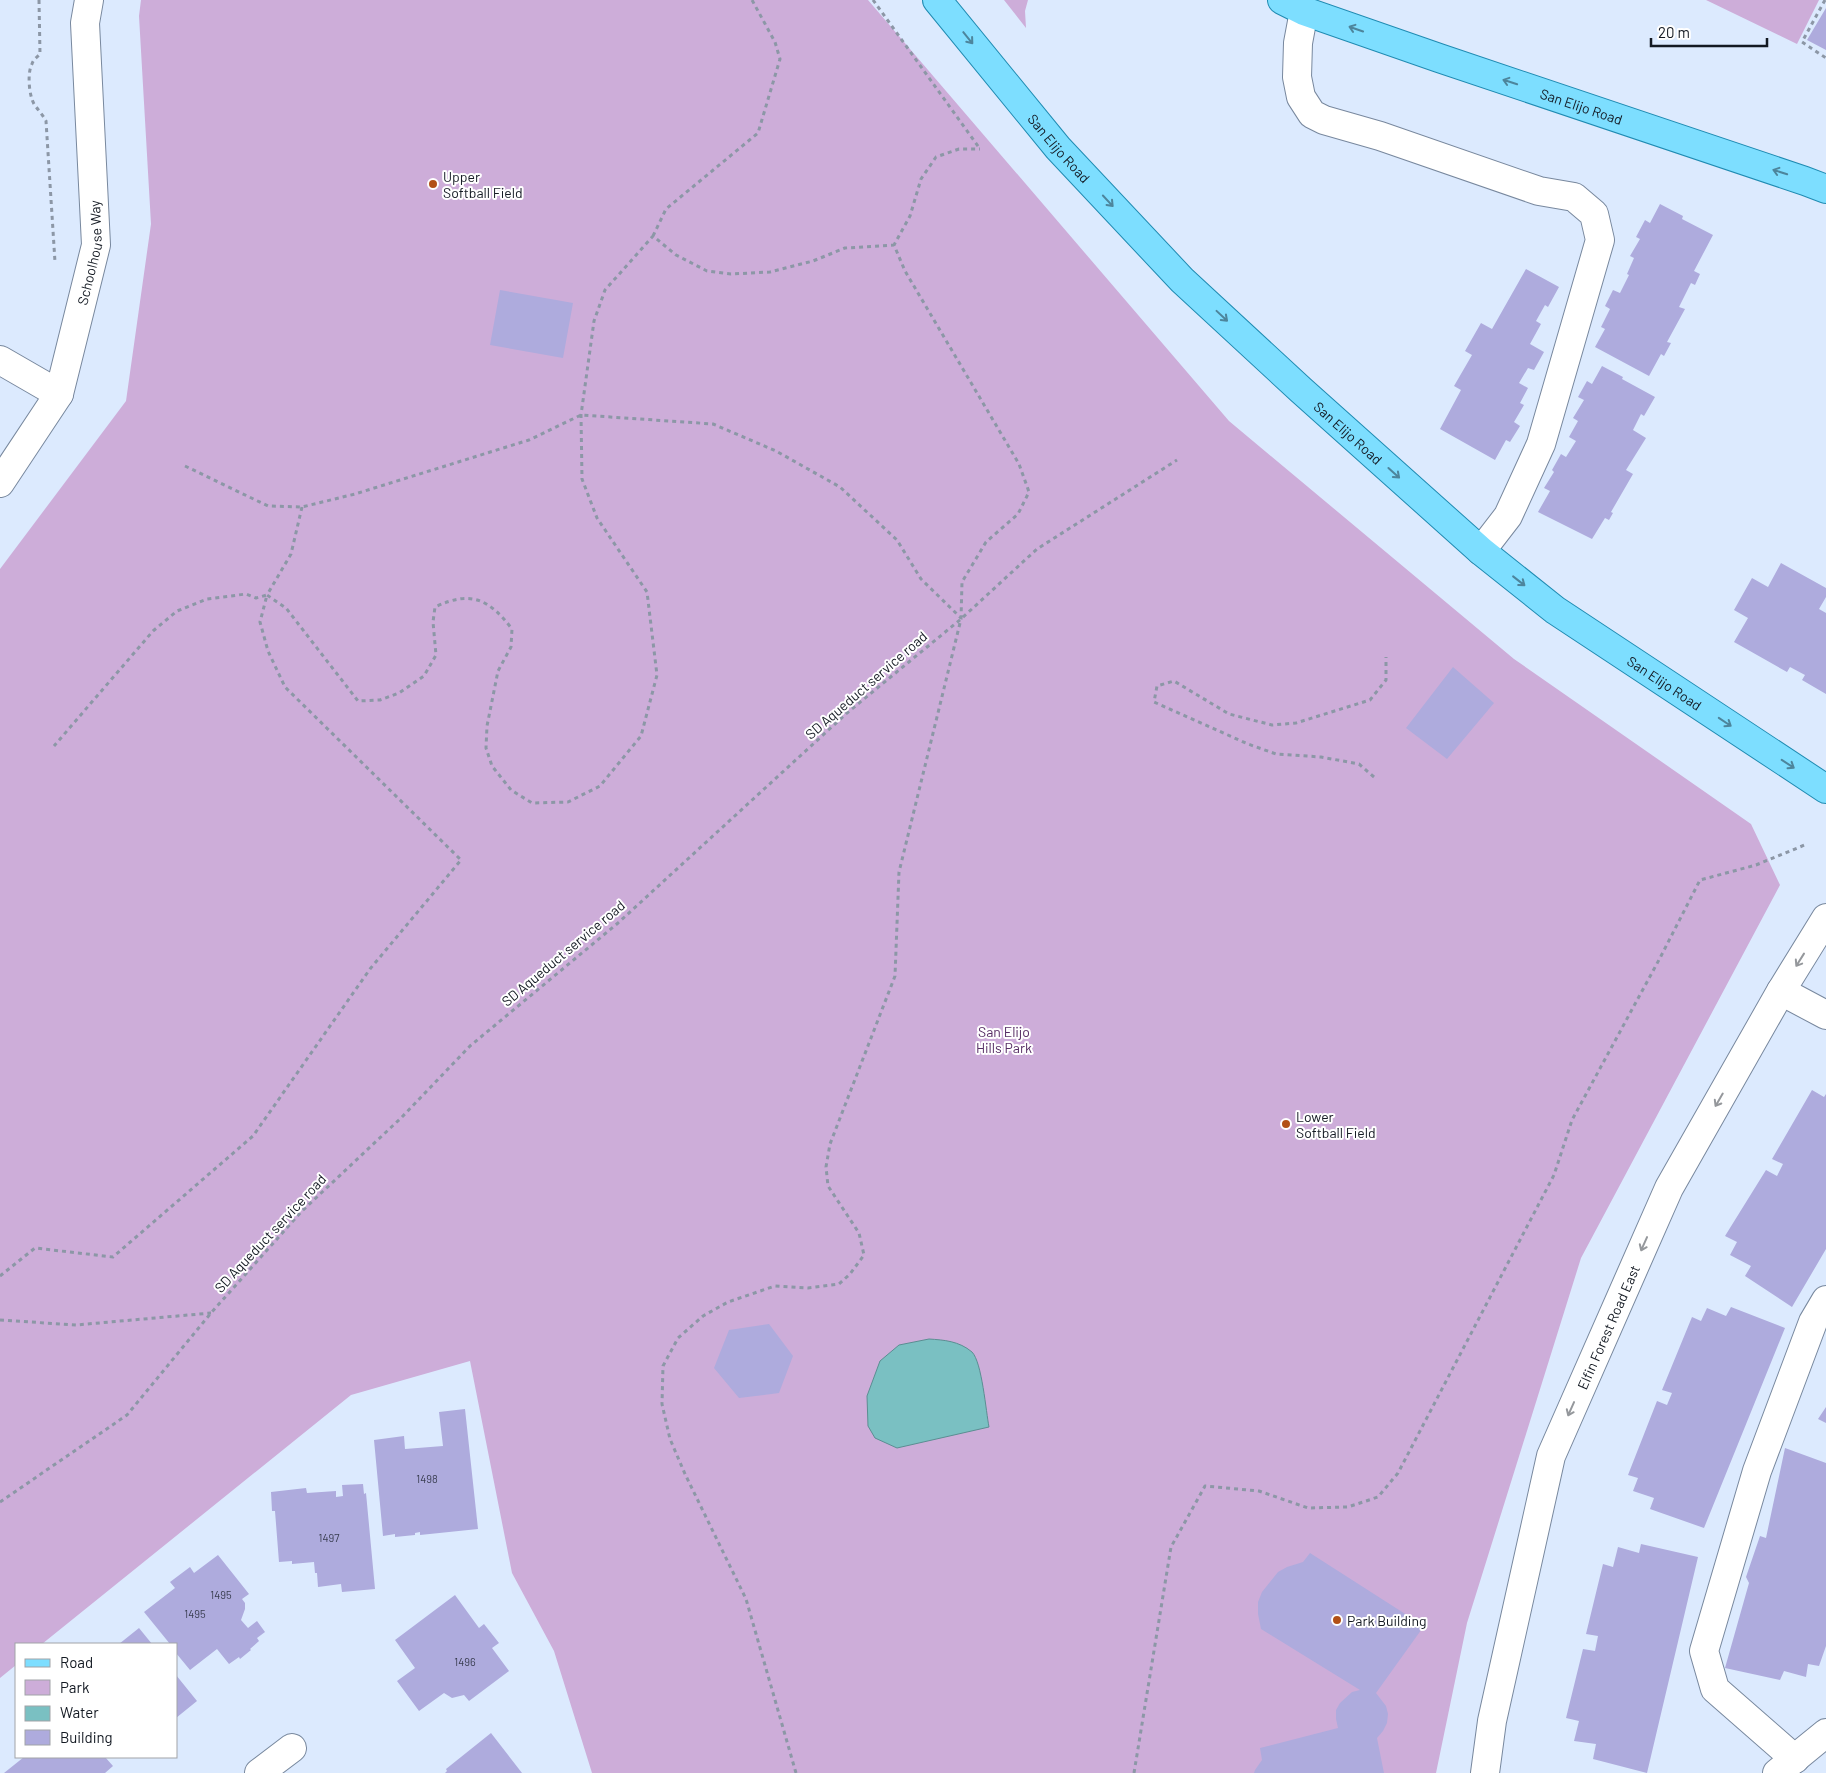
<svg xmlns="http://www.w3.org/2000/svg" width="1826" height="1773" font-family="Barlow,sans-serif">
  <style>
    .green { fill: #cdadd9 }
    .water { fill: #7ac0c2; stroke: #5b8e92 }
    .building { fill: #aeabdd }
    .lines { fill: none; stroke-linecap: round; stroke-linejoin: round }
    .minor-casing { stroke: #78889e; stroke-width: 30 }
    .major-casing { stroke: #208bb2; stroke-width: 30 }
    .path { stroke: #8c97a6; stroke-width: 3; stroke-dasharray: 4 4; stroke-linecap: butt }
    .minor { stroke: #fff; stroke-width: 28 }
    .major { stroke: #7ddeff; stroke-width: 28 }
    .oneway { stroke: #4d859c }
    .oneway2 { stroke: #95989c }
    .poi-dot { fill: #b25016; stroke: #fff; stroke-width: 2 }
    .labels { text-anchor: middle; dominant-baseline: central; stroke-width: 4; stroke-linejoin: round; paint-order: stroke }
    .number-label { font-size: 11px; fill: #3a3e51 }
    .street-label { font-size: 14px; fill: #131922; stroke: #fff }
    .poi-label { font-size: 14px; fill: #131922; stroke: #fff; text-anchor: start }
    .park-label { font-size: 14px; fill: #562d64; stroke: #fff }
  </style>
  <rect width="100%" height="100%" fill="#dceafe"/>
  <path class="green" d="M141,0H868L1229,421L1514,659L1751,824L1780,885L1581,1258L1467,1623L1436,1773H592L554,1651L512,1573L470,1361L351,1395L42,1644H16V1665L0,1678V569L126,401L151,224L139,16Z
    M1004,0H1028L1025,11L1026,28Z
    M1706,0H1819L1797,44Z"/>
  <path class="water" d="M929,1339C944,1340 959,1341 972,1352C982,1362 986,1412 989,1427L897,1448L875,1438L868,1426L867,1396L880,1361L899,1345Z"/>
  <path class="building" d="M1826,8V50L1807,40Z
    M1660,204L1683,216L1682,219L1713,235L1694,271L1700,274L1695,285L1691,283L1679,307L1685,309L1667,342L1671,343L1664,356L1661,354L1649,376L1595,347L1605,329L1601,327L1610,309L1605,306L1613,290L1620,293L1629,275L1627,274L1634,258L1630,256L1640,239L1636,237L1645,220L1650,223Z
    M1526,269L1559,287L1548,307L1545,305L1536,321L1541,324L1530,344L1544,352L1534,370L1528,368L1519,383L1528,388L1520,403L1524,405L1514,422L1520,426L1510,442L1506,440L1495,460L1440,429L1461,390L1454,386L1472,355L1465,351L1481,323L1492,329Z
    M500,290L573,303L563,358L490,345Z
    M1602,366L1623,377L1622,379L1655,397L1644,416L1641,414L1633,430L1646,438L1626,470L1633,474L1611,512L1613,513L1609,520L1605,518L1592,539L1538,512L1550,491L1544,488L1554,472L1552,470L1561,454L1566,457L1576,441L1569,437L1578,421L1573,418L1584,400L1578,397L1587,381L1592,384Z
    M1781,563L1826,588V597L1819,609L1826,613V694L1802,680L1805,675L1790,667L1787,672L1734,642L1748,618L1734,610L1752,578L1768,587Z
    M1453,667L1494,703L1447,759L1406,728Z
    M1812,1090L1824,1097L1826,1094V1249L1792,1307L1745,1276L1751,1266L1730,1255L1737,1242L1725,1236L1766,1170L1777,1176L1783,1164L1772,1159Z
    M1731,1307L1785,1328L1704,1528L1650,1509L1654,1498L1633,1491L1638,1478L1628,1475L1657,1401L1667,1405L1672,1393L1662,1390L1692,1317L1701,1321L1707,1308L1726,1316Z
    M769,1324L793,1356L779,1393L739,1398L714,1368L729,1330Z
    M1826,1407V1423L1818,1419Z
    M465,1409L478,1529L420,1535V1532L415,1533V1535L395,1537V1534L383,1536L374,1440L404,1436L405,1449L443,1446L439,1412Z
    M1785,1448L1826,1463V1646L1819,1666L1808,1664L1806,1677L1784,1671L1780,1680L1725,1668L1749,1583L1746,1577L1760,1536L1766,1538Z
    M363,1484L364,1494L366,1493L375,1589L342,1592L341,1584L318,1587L317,1573H315L314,1562L292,1564V1561L279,1562L275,1511H272L271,1492L306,1488L307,1493L336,1491V1497L343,1496L342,1485Z
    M1641,1544L1698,1557L1647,1773L1593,1759L1596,1744L1574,1741L1579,1721L1566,1718L1583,1649L1595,1651L1598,1636L1586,1634L1603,1564L1613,1567L1618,1547L1639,1553Z
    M1310,1553L1424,1626L1376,1693L1386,1706L1388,1714L1387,1723L1383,1731L1377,1738L1384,1773H1254L1255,1770L1262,1760L1260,1748L1338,1728L1336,1719V1710L1340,1703L1352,1692L1360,1690L1261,1629L1258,1614V1602L1262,1592L1278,1572L1287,1567L1303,1562Z
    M218,1555L249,1594L242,1599L245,1603V1609L241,1620L248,1628L257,1621L265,1632L257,1638L259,1641L250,1649L251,1650L240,1659L239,1657L229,1664L217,1649L190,1670L176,1653V1644H170L144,1612L175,1588L170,1582L190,1567L194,1573Z
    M455,1595L479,1628L484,1624L499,1643L492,1648L509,1671L469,1701L464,1695L452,1698L444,1693L419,1711L397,1681L415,1668L395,1640Z
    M139,1628L152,1644H119Z
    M176,1675L197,1701L176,1718Z
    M491,1733L522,1773H445L447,1771L446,1769Z
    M24,1757H105L113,1766L105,1773H4Z"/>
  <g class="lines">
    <g class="minor-casing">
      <g id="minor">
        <path d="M1304,11L1298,43L1297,77L1301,97L1312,114L1324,120L1380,136L1539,191L1574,197L1594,214L1600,240L1541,444L1508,516L1481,551"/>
        <path d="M0,360L59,394"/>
        <path id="s1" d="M0,483L59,394L96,245L85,23L89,0"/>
        <path d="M1781,991L1826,1015"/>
        <path d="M1795,1759L1715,1689L1704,1651L1757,1471L1813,1322L1826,1300"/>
        <path d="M259,1773L292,1748"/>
        <path id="s2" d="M1485,1773L1492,1721L1551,1456L1669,1188L1781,991L1826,918"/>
        <path d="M1777,1773L1826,1733"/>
      </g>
    </g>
    <g class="major-casing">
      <g id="major">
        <path id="s3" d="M937,0L1058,148L1182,280L1301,390L1481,551L1555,610L1826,789"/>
        <path id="s4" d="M1282,0L1304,11L1439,58L1805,181L1826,189"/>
      </g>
    </g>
    <path class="path" d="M39,0L40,54C37,57 33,60 32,64C27,73 29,95 34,104C38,110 43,115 46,121L55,262
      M873,0L980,149
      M1825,0L1802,42L1826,58
      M653,236L666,209L758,133L780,59L775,42L752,0
      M185,466L268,506L302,507L355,494L529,440L581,415L713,424L776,451L840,487L897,540L921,579L961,618
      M302,507L291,554L267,595L286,608L358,701L380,700L399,693L424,676L436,655L433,622L435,607C471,590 489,599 512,629L511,647L498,671L487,726L486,748L492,766L511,790L532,803L568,802L600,786L641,736L657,675L647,592L597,518L582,479L581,415L594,321L605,290L653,236L676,255L707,271L731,274L770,272L813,261L845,248L894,245
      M1374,777L1359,764L1321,757L1276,754L1248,744L1154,702L1157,686L1174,681L1229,714L1272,725L1296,723L1370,700L1386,680V657
      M0,1276L35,1248L113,1257L253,1136L370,969L461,860L285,687L268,651L260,622L267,595L256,598L246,594L207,599L177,611L153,631L54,746
      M0,1320L76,1325L211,1313
      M0,1502L127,1415L211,1313L301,1212L401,1118L470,1046L618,923L847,713L961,619L1037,549L1177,460
      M796,1773L746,1599L685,1474L670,1439L662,1404L663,1366L678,1338L703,1316L728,1302L775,1286L808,1288L839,1284L850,1274L864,1255L859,1233L828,1186L826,1167L830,1144L895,976L899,872L961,619L962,582L986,542L1018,514L1029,492L1019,464L905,271L894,245L910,216L921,179L936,157L959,149H980
      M1134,1773L1171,1547L1205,1486L1259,1491L1308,1508L1348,1507L1378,1497L1398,1473L1554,1175L1572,1120L1660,958L1700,880L1756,865L1807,844"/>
    <use href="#minor" class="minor"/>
    <use href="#major" class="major"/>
  </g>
  <defs><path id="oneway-shaft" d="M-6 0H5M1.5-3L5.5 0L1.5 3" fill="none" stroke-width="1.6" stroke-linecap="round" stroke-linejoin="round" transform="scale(1.25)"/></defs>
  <g class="oneway">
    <use href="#oneway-shaft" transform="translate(1356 29) rotate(-161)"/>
    <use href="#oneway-shaft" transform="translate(968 38) rotate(51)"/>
    <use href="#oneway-shaft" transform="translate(1510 82) rotate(-162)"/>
    <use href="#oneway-shaft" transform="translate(1780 172) rotate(-162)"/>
    <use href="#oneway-shaft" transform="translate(1108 201) rotate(47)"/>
    <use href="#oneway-shaft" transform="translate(1222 316) rotate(43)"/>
    <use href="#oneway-shaft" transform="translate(1394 473) rotate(42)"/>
    <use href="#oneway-shaft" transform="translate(1519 581) rotate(38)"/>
    <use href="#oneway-shaft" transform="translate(1725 722) rotate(34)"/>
    <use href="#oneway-shaft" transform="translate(1788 764) rotate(33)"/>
  </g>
  <g class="oneway2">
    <use href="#oneway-shaft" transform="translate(1800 960) rotate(122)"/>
    <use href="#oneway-shaft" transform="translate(1719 1100) rotate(120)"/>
    <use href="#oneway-shaft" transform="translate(1644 1244) rotate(114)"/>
    <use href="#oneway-shaft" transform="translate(1571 1409) rotate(114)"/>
  </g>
  <g class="poi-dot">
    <circle cx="433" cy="184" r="5"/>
    <circle cx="1286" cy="1124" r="5"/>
    <circle cx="1337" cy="1620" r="5"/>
  </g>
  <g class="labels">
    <g class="number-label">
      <text x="427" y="1478">1498</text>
      <text x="329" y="1537">1497</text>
      <text x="221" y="1594">1495</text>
      <text x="195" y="1613">1495</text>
      <text x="465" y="1661">1496</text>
    </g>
    <g class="street-label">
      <text stroke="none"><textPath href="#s4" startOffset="318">San Elijo Road</textPath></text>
      <text stroke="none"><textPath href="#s3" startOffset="192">San Elijo Road</textPath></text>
      <text stroke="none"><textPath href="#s1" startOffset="252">Schoolhouse Way</textPath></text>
      <text stroke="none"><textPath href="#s3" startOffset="598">San Elijo Road</textPath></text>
      <text stroke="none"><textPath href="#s3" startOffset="1002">San Elijo Road</textPath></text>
      <text transform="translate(866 685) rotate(-41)">SD Aqueduct service road</text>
      <text transform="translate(563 953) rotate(-40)">SD Aqueduct service road</text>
      <text transform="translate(270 1233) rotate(-47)">SD Aqueduct service road</text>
      <text stroke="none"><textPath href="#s2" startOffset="465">Elfin Forest Road East</textPath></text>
    </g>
    <g class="poi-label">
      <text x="443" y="176">Upper<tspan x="443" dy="16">Softball Field</tspan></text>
      <text x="1296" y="1116">Lower<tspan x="1296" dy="16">Softball Field</tspan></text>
      <text x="1347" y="1620">Park Building</text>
    </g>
    <g class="park-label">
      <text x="1004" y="1031">San Elijo<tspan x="1004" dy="16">Hills Park</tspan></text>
    </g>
  </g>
  <rect x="15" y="1643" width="162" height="115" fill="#ffffff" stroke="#a1a3a7"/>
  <rect x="25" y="1659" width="25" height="8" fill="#7ddeff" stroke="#a1a3a7"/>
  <text x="60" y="1668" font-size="15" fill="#131922">Road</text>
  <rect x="25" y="1680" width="25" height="15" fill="#cdadd9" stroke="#a1a3a7"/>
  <text x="60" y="1693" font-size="15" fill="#131922">Park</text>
  <rect x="25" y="1706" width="25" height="15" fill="#7ac0c2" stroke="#a1a3a7"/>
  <text x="60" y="1718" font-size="15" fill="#131922">Water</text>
  <rect x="25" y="1730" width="25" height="15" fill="#aeabdd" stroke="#a1a3a7"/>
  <text x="60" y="1743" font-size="15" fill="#131922">Building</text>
  <path d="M1651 38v8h116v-8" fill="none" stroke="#131922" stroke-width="2.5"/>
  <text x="1658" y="38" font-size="15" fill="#131922" stroke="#ffffff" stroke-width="4" paint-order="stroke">20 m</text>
</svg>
